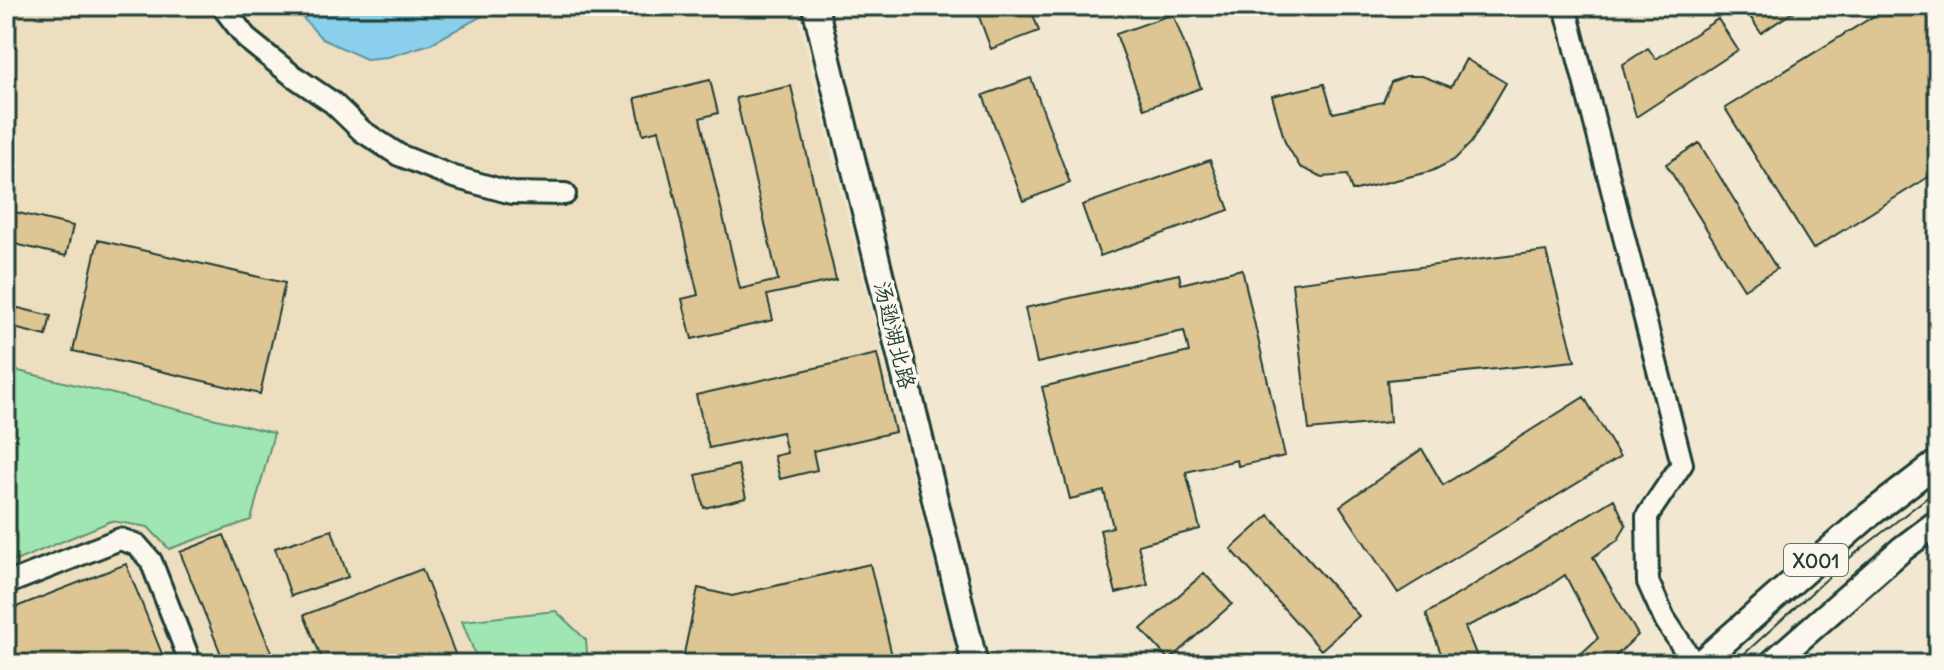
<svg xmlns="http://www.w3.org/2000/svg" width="1944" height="670" font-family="Delius,'LXGW WenKai TC',sans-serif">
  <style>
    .built { fill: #ecdebf }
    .green { fill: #a0e6b3; stroke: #609274; stroke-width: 2 }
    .water { fill: #8acfec; stroke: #5f95a2; stroke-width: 2 }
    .building { fill: #dec594; stroke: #1f3d34; stroke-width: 2 }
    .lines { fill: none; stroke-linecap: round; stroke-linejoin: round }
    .minor-casing { stroke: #1f3d34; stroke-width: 26 }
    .major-casing { stroke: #1f3d34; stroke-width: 30 }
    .minor { stroke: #fbf7ec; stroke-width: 20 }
    .major { stroke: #fbf7ec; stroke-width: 24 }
    .tram { stroke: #1f3d34; stroke-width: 2 }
    .labels { text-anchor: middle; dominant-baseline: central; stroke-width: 7; stroke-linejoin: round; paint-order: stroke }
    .shield { fill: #fbf7ec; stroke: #61756b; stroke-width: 2 }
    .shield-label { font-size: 20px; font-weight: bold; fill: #1f3d34 }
    .street-label { font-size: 22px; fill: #1f3d34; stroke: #fbf7ec }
  </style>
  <rect width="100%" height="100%" fill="#f2e8d2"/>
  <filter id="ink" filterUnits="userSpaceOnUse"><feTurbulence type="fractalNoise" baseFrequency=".0125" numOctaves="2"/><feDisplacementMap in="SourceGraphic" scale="16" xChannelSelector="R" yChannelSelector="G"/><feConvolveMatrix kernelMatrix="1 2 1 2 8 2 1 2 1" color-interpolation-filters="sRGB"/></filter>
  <g filter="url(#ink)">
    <path class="built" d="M6,6H292L322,39L485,14L486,6H795L959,664H6Z"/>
    <path class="green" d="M6,368L274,433L251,520L169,549L148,527L111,521L6,565Z
      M556,611L586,640L588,664H479L462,621Z"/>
    <path class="water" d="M292,6H486V14L430,44L388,57L366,59L322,39Z"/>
    <path class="building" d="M975,6H1030L1039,31L991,49Z
      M1743,6H1802L1761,33Z
      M1890,6H1938V171L1813,249L1725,108Z
      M1173,14L1201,88L1144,109L1116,34Z
      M1718,19L1738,50L1636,117L1622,65L1648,48L1656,59Z
      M1466,59L1506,83L1471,143L1454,160L1432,171L1352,191L1347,175L1322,177L1300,167L1285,142L1272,96L1324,84L1333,113L1383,102L1391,82L1406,76H1422L1451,87Z
      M1031,78L1070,183L1023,201L983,95Z
      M710,80L718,113L700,118L740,289L778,280L736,98L791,86L836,280L767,295L773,320L692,339L682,299L698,295L659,130L643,134L635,98Z
      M1699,143L1777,269L1744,289L1666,164Z
      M1210,160L1229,210L1100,256L1082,205Z
      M6,210L73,226L66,256L6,242Z
      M98,240L285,283L260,394L73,351Z
      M1546,251L1575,361L1387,380L1390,422L1309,430L1292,283Z
      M1242,269L1285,456L1238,466L1237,460L1186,472L1200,529L1138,545L1148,585L1116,593L1100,530L1113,527L1104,491L1070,499L1042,387L1189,352L1184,331L1037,363L1025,308L1179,274L1181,284Z
      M6,305L51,316L46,336L6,326Z
      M877,354L895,432L813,451L817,470L780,479L774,456L787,453L782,432L709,448L696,395Z
      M1584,397L1620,457L1398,593L1340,506L1422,449L1443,485Z
      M738,465L746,498L704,508L696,475Z
      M1614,499L1626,525L1618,540L1593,557L1638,635L1607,664H1570L1598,638L1565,575L1534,596L1465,627L1480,664H1445L1426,614Z
      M1269,515L1359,616L1321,650L1231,549Z
      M332,530L348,577L291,596L275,548Z
      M224,535L276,664H225L180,552Z
      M126,564L166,664H6V611Z
      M870,564L894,664H711L683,658L698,588L732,596Z
      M422,569L459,664H324L304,615Z
      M1204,573L1232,604L1169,660L1141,629Z"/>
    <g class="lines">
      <g class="minor-casing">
        <path id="minor" d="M222,6L248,40L292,75L333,103L362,131L399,155L454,177L512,193L565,194
          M1565,6L1682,464L1647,516L1648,582L1664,618L1694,664
          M6,584L120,539L137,545L151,561L191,664"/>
      </g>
      <g class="major-casing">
        <path id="major" d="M815,6L975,664
          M1699,664L1869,515L1938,462
          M1771,664L1902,549L1938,522"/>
      </g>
      <use href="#minor" class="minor"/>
      <use href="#major" class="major"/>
      <path class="tram" d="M1733,664L1852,556L1938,489"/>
    </g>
  </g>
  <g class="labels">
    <rect class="shield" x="1784" y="544" width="64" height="32" rx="6"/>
    <g class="shield-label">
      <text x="1816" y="560">X001</text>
    </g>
    <g class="street-label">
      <text transform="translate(895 335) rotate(76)">汤逊湖北路</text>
    </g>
  </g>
  <rect width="1944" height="670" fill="none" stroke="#fbf7ec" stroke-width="32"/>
  <rect x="16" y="16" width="1912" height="638" fill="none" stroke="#1f3d34" stroke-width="3" filter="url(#ink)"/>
</svg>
